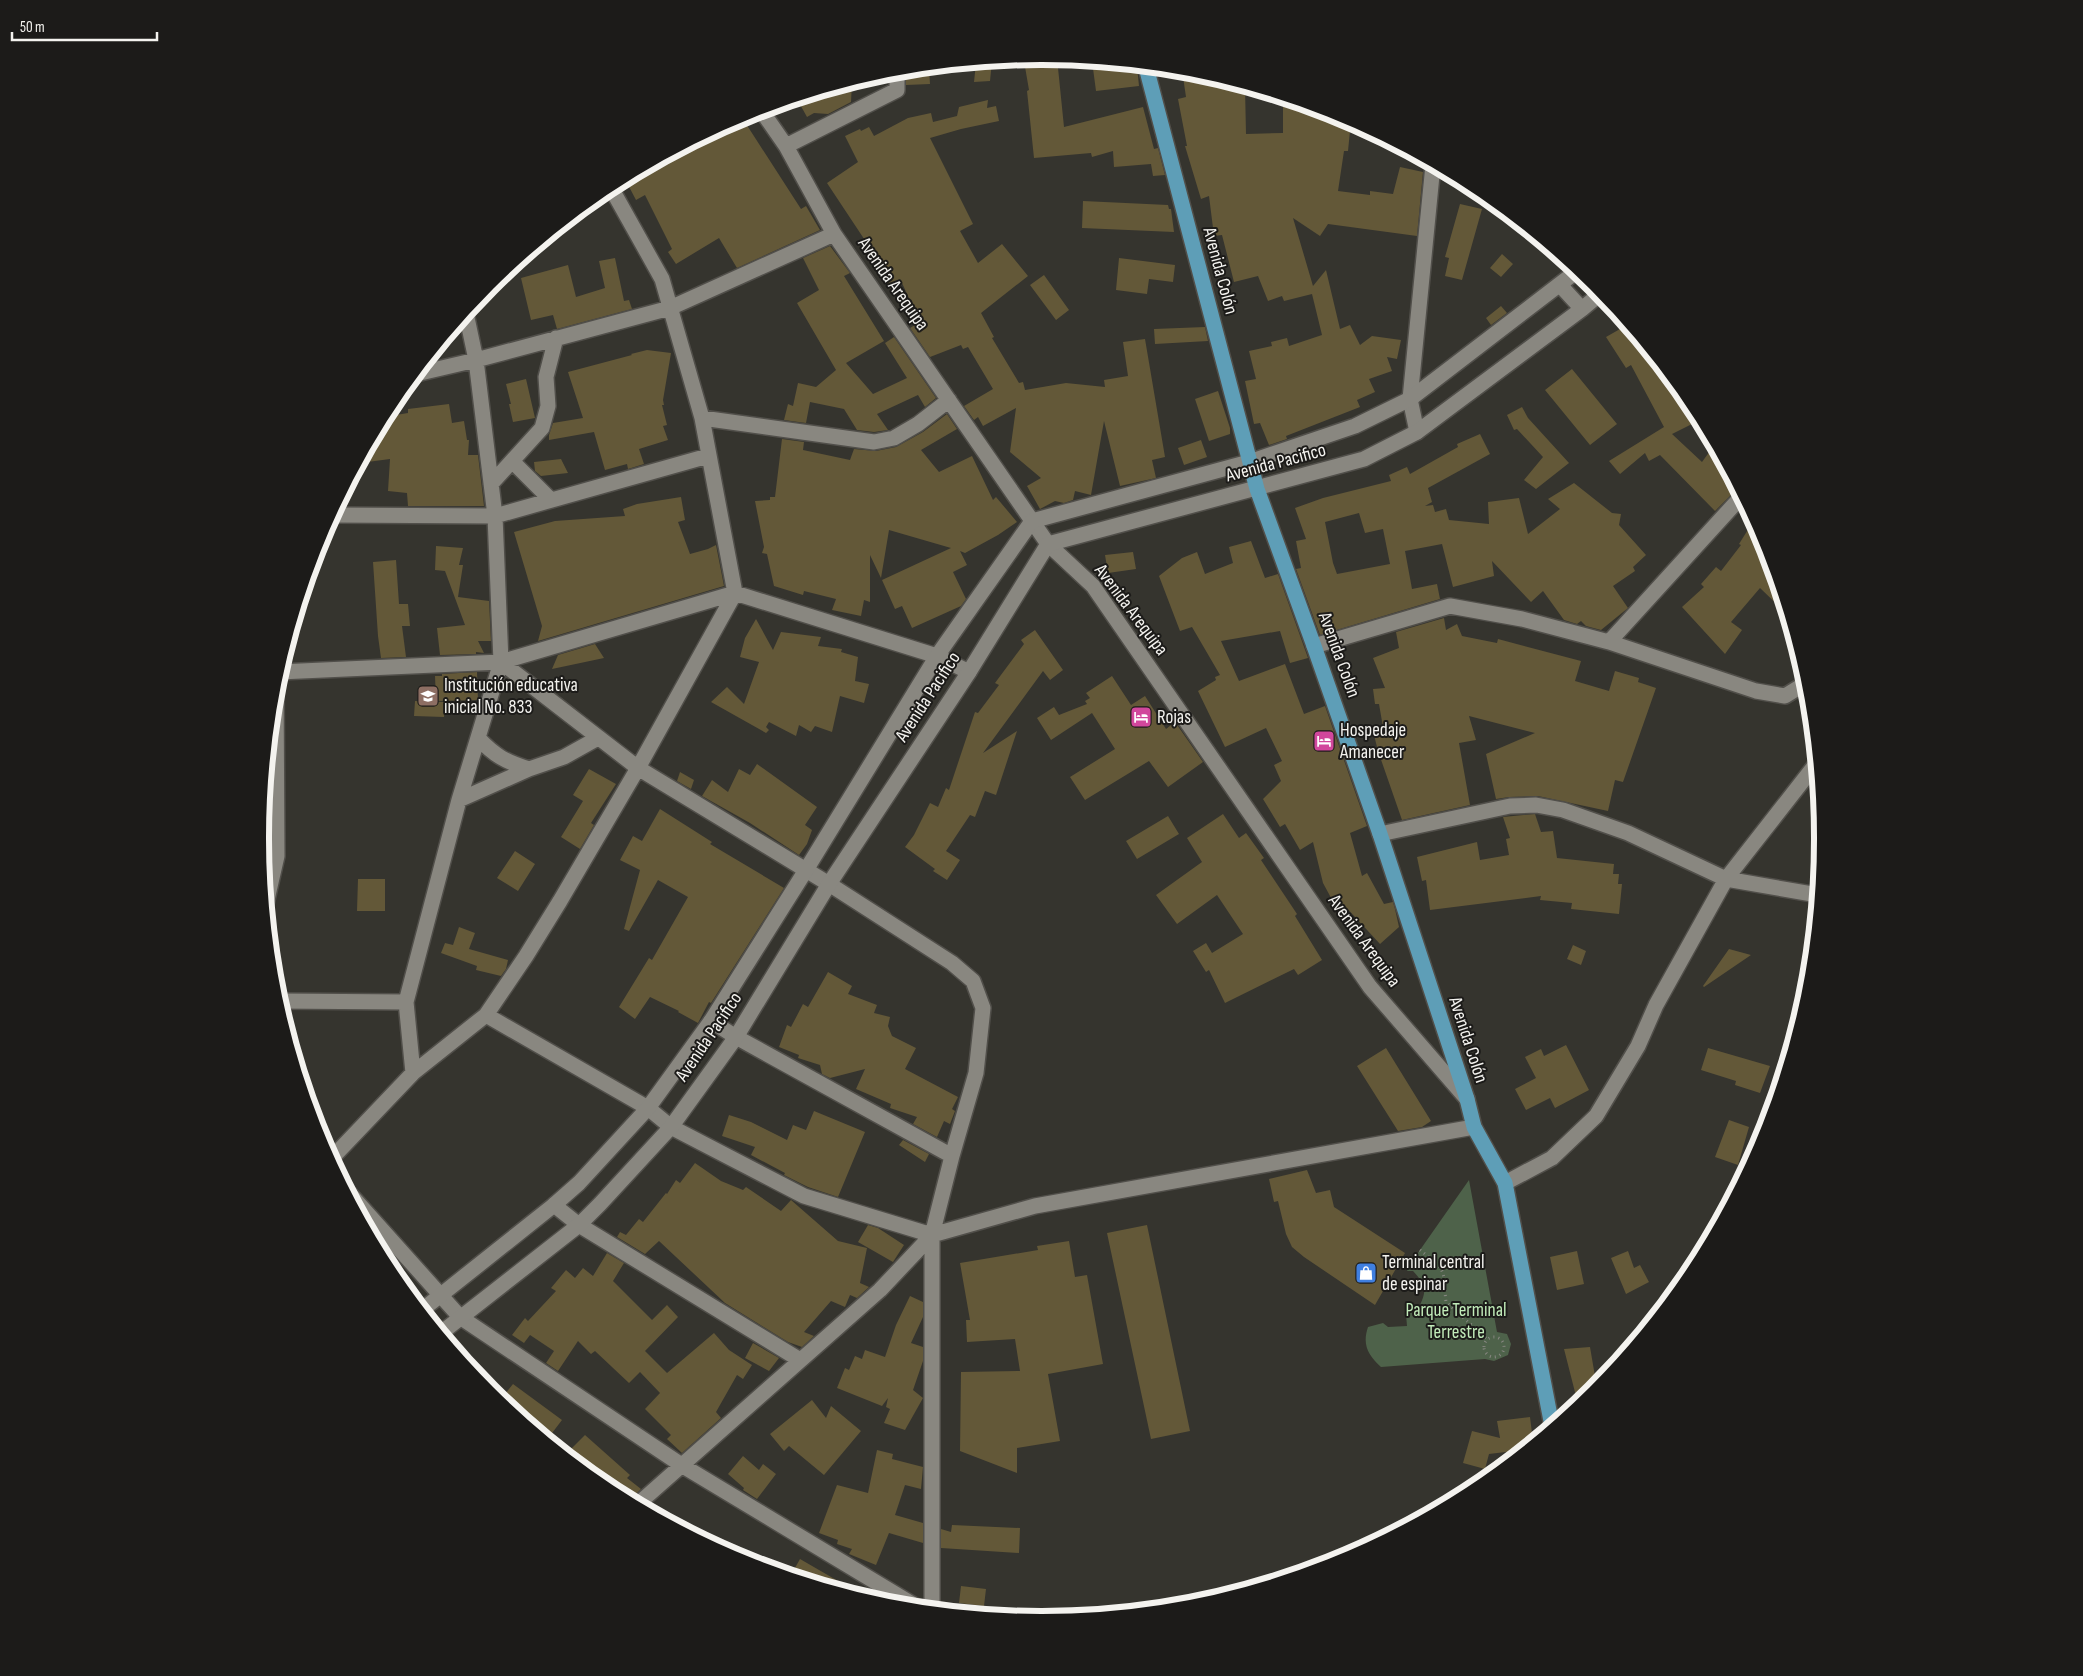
<svg xmlns="http://www.w3.org/2000/svg" width="2083" height="1676" font-family="'Sofia Sans Condensed',sans-serif">
  <style>
    .green { fill: #4e624a }
    .building { fill: #635838; fill-rule: evenodd }
    .lines { fill: none; stroke-linecap: round; stroke-linejoin: round }
    .street-casing { stroke: #514f4a; stroke-width: 18 }
    .secondary-casing { stroke: #514f4a; stroke-width: 18 }
    .primary-casing { stroke: #514f4a; stroke-width: 18 }
    .path { stroke: #898883; stroke-width: 3; stroke-dasharray: 1 4; stroke-linecap: butt }
    .street { stroke: #898780; stroke-width: 15 }
    .secondary { stroke: #898780; stroke-width: 15 }
    .primary { stroke: #5e9eb7; stroke-width: 15 }
    .labels { text-anchor: middle; dominant-baseline: central; stroke-width: 4; stroke-linejoin: round; paint-order: stroke }
    .street-label { font-size: 19px; fill: #f4f3ef; stroke: #1c1b19 }
    .poi-label { font-size: 19px; fill: #f4f3ef; stroke: #1c1b19; text-anchor: start }
    .park-label { font-size: 19px; fill: #c2ecba; stroke: #1c1b19 }
    .rim { fill: none; stroke: #f4f3ef; stroke-width: 6 }
  </style>
  <rect width="100%" height="100%" fill="#35342e"/>
  <path class="green" d="M1469,1180L1497,1332L1507,1334L1511,1344L1508,1355L1494,1361L1485,1359L1381,1367C1368,1355 1362,1345 1368,1327L1383,1323L1388,1327L1407,1326L1406,1314L1418,1309C1427,1291 1427,1286 1413,1271H1407L1413,1260Z"/>
  <path class="building" d="M1057,58L1064,127L1143,107L1154,149L1158,148L1165,175L1153,176L1151,164L1114,167L1113,151L1092,157L1091,153L1034,158L1027,91L1029,90L1024,61Z
    M992,61L990,81L974,82L976,63Z
    M1092,61L1137,66L1139,86L1096,91Z
    M929,67L930,84L906,85V70Z
    M1182,70L1194,71L1245,87L1246,134L1283,133V98L1341,116L1351,121L1348,151H1344L1338,191L1370,195V191L1393,194L1400,167L1423,172L1417,236L1328,224L1320,236L1293,218L1313,286L1326,270L1340,329L1350,325L1360,345L1372,336L1401,340L1397,359L1387,357L1392,371L1369,379L1375,392L1357,400L1360,407L1286,436L1287,439L1269,445L1260,423L1254,424L1245,381L1256,379L1249,351L1272,346L1271,342L1287,338L1289,346L1322,335L1312,294L1284,301L1282,296L1268,301L1258,276L1234,282L1222,235L1214,236L1209,196L1201,199L1185,146H1187L1178,99L1186,97Z
    M852,82L851,102L828,114L814,113L807,117L797,99Z
    M988,100L987,108L996,106L999,121L961,129L930,138L973,224L960,231L978,263L1002,244L1028,276L981,313L994,337L992,338L1019,383L1023,382L1025,390L1066,383L1105,387L1104,380L1128,376L1123,342L1145,339L1165,457L1152,460L1156,478L1120,486L1104,421L1091,495L1075,491L1073,500L1064,503L1055,501L1040,509L1027,486L1041,478L1010,452L1016,408L983,426L978,417L974,420L964,406L993,389L968,347L963,349L961,345L930,357L910,328L920,322L902,283L890,289L878,268L882,266L827,183L858,162L845,136L860,129L861,131L869,127L874,136L908,118L931,113L933,122L957,116L959,107Z
    M741,116L801,209L806,206L820,230L737,268L719,238L676,264L668,252L672,249L645,195L636,200L625,179L653,164H659L661,167L690,151L686,146Z
    M1083,201L1168,205L1169,209H1171L1174,232L1082,228Z
    M1460,204L1482,209L1462,280L1445,276L1449,258L1445,257Z
    M830,246L850,273L844,276L884,341L846,363L873,394L907,378L885,343L894,337L936,398L925,407L918,395L877,414L888,430L874,432L857,430L844,409L810,402L806,423L784,420L788,404L793,406L798,383L816,387L836,370L797,303L819,290L803,258Z
    M1502,254L1513,264L1501,277L1490,268Z
    M615,258L624,301L629,300L632,309L557,329L553,315L531,320L521,278L568,265L576,297L605,288L599,261Z
    M1119,258L1175,265L1173,282L1149,279L1147,294L1116,290Z
    M1044,275L1069,310L1056,320L1030,285Z
    M1501,306L1507,313L1491,325L1486,318Z
    M1627,325L1692,404L1700,420L1672,434L1702,462L1710,451L1721,460L1737,489L1715,511L1660,455L1649,461L1645,453L1620,474L1609,461L1664,427L1631,365L1626,368L1606,337Z
    M1205,327L1208,341L1155,344L1154,329Z
    M647,350L671,353L663,400L664,405H662L667,425L663,426L668,440L639,449L644,464L628,469L627,464L605,470L594,432L549,440V435L553,423L583,418L568,372L632,355L631,354Z
    M1572,369L1617,424L1590,445L1545,390Z
    M526,379L535,418L513,422L509,404H511L506,384Z
    M1218,391L1230,428V434L1209,441L1195,399Z
    M449,404L452,423L464,421L467,440H469L468,455H478L484,506H408L407,493L388,491L390,459L360,463L384,417L408,413V409Z
    M1522,407L1528,418L1569,463L1536,489L1524,480L1543,457L1517,429L1514,430L1507,415Z
    M947,414L957,429L921,450L939,472L972,456L993,500L996,497L1017,522L998,535L965,553L960,551L967,565L953,572L966,599L961,606L912,628L902,606L895,609L882,580L951,548L889,530L881,578L870,555V602L864,600L861,616L832,610L836,599L804,591L803,595L774,586L767,554L762,553L764,547L755,501L770,500V497H775L782,439L804,442L803,450L850,460L854,449L876,451L896,447L923,432Z
    M1480,434L1490,454L1428,488L1432,502L1425,506L1433,505L1435,512L1446,509L1449,520L1489,524L1488,502L1519,498L1528,534L1560,509L1548,499L1574,483L1612,513L1621,514L1619,525L1646,555L1633,567L1635,571L1613,586L1628,608L1601,630L1586,626L1581,621L1577,624L1564,620L1543,591L1531,602L1492,561L1494,576L1453,587L1442,544L1405,551L1412,589L1437,584L1440,599L1320,635L1296,569L1301,568L1296,541L1306,539L1295,508L1323,498L1391,481L1389,475L1407,467L1410,474L1458,447L1457,444ZM1359,513L1365,533L1383,529L1390,564L1337,574L1333,563L1325,522Z
    M1201,440L1207,457L1184,465L1178,448Z
    M561,459L568,473L541,476L535,471L534,462Z
    M681,497L685,520L678,522L690,554L708,549L716,545L724,586L538,641L542,626L514,532L555,521L625,516L623,509L637,504Z
    M1749,528L1764,539L1787,614L1760,588L1731,622L1742,630L1725,654L1682,607L1704,587L1701,584L1716,567L1721,571L1741,545L1739,544Z
    M1251,541L1265,578L1278,574L1308,658L1290,663L1280,631L1221,641L1239,681L1285,664L1304,714L1325,706L1367,826L1350,833L1362,876L1367,873L1384,904L1393,902L1395,909L1399,927L1380,944L1343,904L1336,907L1323,883L1313,842L1300,850L1285,824L1280,827L1263,799L1281,781L1274,765L1282,761L1266,728L1225,747L1198,691L1216,680L1215,677L1220,675L1192,627L1180,631L1159,576L1182,558L1197,552L1205,574L1233,563L1229,547Z
    M436,546L463,548L459,565H463L458,597L489,601L491,641H478L484,653L476,652V654L440,655L437,628L465,625L445,571L435,570Z
    M1133,552L1136,569L1108,573L1105,555Z
    M396,560L399,604H408L410,626H402L406,657L381,658L378,636L373,562Z
    M1444,618L1446,630L1457,624L1462,636L1497,643L1498,639L1581,661L1575,681L1609,691L1615,671L1639,678L1638,682L1656,688L1623,782L1615,780L1608,811L1538,796L1509,797L1496,799L1486,754L1535,733L1469,716L1476,740L1459,743L1470,805L1402,820L1378,751L1374,735L1384,733L1379,704H1375L1373,689L1385,688L1373,658L1399,648L1396,632Z
    M756,619L773,650L781,632L821,637L818,646L842,649L841,652L858,657L855,681L869,684L864,703L840,696L832,732L815,726L811,732L799,725L796,736L769,722L766,727L769,730L766,733L711,702L727,687L744,704L759,662L740,657L745,638Z
    M1035,630L1063,670L1050,680L1043,671L983,753L1017,731L996,795L985,791L975,817L970,815L946,851L960,860L947,880L933,871L935,869L905,847L914,835L930,803L938,807L946,788L949,790L975,712L978,713L999,685L995,683L1024,644L1021,640Z
    M595,644L604,658L552,669L558,655Z
    M477,672L478,700L436,701L435,676H442V674Z
    M1112,676L1131,705L1145,696L1166,729L1175,722L1203,762L1168,787L1149,761L1085,800L1070,777L1115,749L1092,713L1051,740L1037,718L1054,707L1059,715L1087,704L1085,701L1090,698L1086,693Z
    M415,701L445,702L444,717L414,716Z
    M757,764L817,807L805,825L812,830L807,844L799,855L750,823L702,796L712,780L728,792L739,769L750,775Z
    M589,769L616,784L591,823L594,825L580,849L561,837L583,801L573,795Z
    M680,772L694,780L691,789L677,781Z
    M660,809L712,842L710,844L784,888L711,1003L709,1002L698,1023L678,1012L679,1011L650,997L635,1019L619,1007L649,958L652,960L688,897L658,880L629,931L624,929L640,870L620,860L633,836L642,841Z
    M1223,814L1239,838L1246,833L1264,858L1261,860L1297,914L1295,916L1322,960L1298,975L1294,969L1225,1003L1209,970L1206,972L1193,951L1206,943L1212,953L1243,934L1217,895L1177,924L1156,895L1202,862L1187,838Z
    M1535,814L1541,832L1553,831L1557,858L1614,864L1613,874H1619L1618,884H1622L1619,914L1571,909L1572,903L1540,900L1541,896L1430,910L1426,880L1422,881L1417,857L1477,842L1480,860L1509,855L1506,839L1510,838L1503,817Z
    M1168,816L1179,834L1137,859L1126,841Z
    M515,851L535,864L518,891L497,878Z
    M358,879H385V911H357Z
    M459,927L475,933L469,949L508,960L506,969L501,976L476,970L477,966L441,953L445,943L453,945Z
    M1573,945L1586,951L1581,965L1567,959Z
    M1729,949L1751,955L1704,987L1703,986Z
    M828,972L852,986L848,994L877,1005L874,1013L890,1017L888,1026L892,1036L916,1048L905,1069L958,1097L952,1109L955,1111L950,1124L944,1121L937,1137L913,1124L917,1117L890,1108L891,1104L856,1089L865,1069L830,1078L822,1074L820,1065L798,1058L799,1055L779,1047L787,1025L791,1027L803,1004L808,1007Z
    M1566,1045L1589,1090L1555,1108L1550,1098L1526,1110L1515,1089L1536,1078L1525,1057L1541,1049L1544,1056Z
    M1386,1048L1431,1121L1422,1127L1398,1131L1357,1066Z
    M1708,1048L1770,1066L1760,1093L1735,1085L1736,1081L1701,1070Z
    M814,1111L865,1132L838,1197L808,1187L784,1175L785,1173L751,1155L755,1147L722,1136L729,1115L751,1122L787,1140L793,1125L806,1130Z
    M1729,1120L1749,1127L1738,1165L1715,1157Z
    M903,1140L929,1154L925,1162L899,1145Z
    M695,1163L721,1181L743,1190L746,1187L781,1211L791,1200L838,1241L867,1248L860,1283L869,1287L857,1298L850,1295L845,1307L831,1301L804,1332L814,1336L802,1347L788,1342L725,1303L659,1241L645,1254L617,1237L620,1232L626,1235L639,1219L643,1222L666,1193L667,1194L676,1180L680,1183Z
    M1307,1170L1316,1193L1330,1190L1334,1207L1405,1253L1375,1305L1304,1257L1292,1247L1286,1234L1278,1201L1274,1202L1269,1179Z
    M868,1225L878,1228L904,1245L893,1262L858,1242Z
    M1147,1225L1190,1431L1151,1439L1107,1233Z
    M1069,1241L1075,1277L1087,1275L1103,1364L1048,1374L1060,1441L1017,1448V1473L960,1451L961,1372L1020,1371L1015,1339L967,1342L966,1320H970L960,1263L1038,1250L1037,1246Z
    M1577,1251L1584,1284L1557,1290L1550,1257Z
    M1628,1251L1634,1268L1640,1265L1649,1282L1626,1294L1611,1258Z
    M607,1253L624,1263L613,1281L652,1320L667,1305L678,1317L645,1351L667,1373L714,1333L729,1350L752,1365L743,1379L737,1375L716,1412L721,1418L682,1453L667,1439L671,1435L645,1409L660,1393L640,1372L629,1383L595,1351L591,1354L578,1341L558,1371L546,1363L554,1351L530,1335L524,1343L512,1335L525,1318L528,1321L556,1291L551,1288L566,1270L575,1278L583,1268L593,1276Z
    M910,1296L923,1302V1317L911,1343L923,1347V1361L913,1390L923,1398L905,1430L884,1423L890,1409L886,1407L888,1398L882,1406L837,1388L845,1368L849,1370L855,1356L862,1359L865,1350L885,1357L896,1325Z
    M753,1343L779,1358L769,1371L745,1358Z
    M1590,1347L1597,1388L1578,1404L1564,1349Z
    M513,1384L562,1420L549,1437L500,1400Z
    M812,1400L826,1418L831,1406L861,1431L824,1475L789,1446L784,1451L770,1434Z
    M1530,1417L1533,1441L1522,1450L1489,1454L1485,1469L1463,1463L1472,1431L1500,1438L1497,1421Z
    M585,1435L630,1475L627,1478L641,1489L630,1500L607,1488L566,1454Z
    M877,1450L893,1454L892,1459L923,1467L921,1489L905,1485L895,1515L923,1523V1543L889,1533L876,1565L849,1554L852,1549L837,1544L838,1540L819,1533L837,1485L868,1493Z
    M743,1456L759,1470L763,1464L776,1474L757,1499L743,1490L744,1488L728,1474Z
    M952,1525L1020,1528L1019,1553L941,1548V1529L951,1532Z
    M800,1559L845,1585L843,1591L791,1575Z
    M961,1586L986,1589L984,1606L959,1603Z"/>
  <g class="lines">
    <g class="street-casing">
      <path id="street" d="M761,110L786,146L834,234L1048,544L1093,586L1370,987L1467,1099
        M786,146L897,90V70
        M416,374L476,360L670,308L834,234
        M702,418L874,442L894,438L918,424L949,400
        M1417,432L1410,399L1433,165
        M512,461L551,500
        M491,484L542,428L548,406L546,377L556,338
        M332,515L495,516L708,456
        M1609,642L1741,497
        M1314,646L1450,606L1522,619L1609,642L1756,691L1785,696L1801,686L1806,679
        M501,662L638,768L829,884L952,963L973,981L983,1008L976,1073L952,1156L932,1235
        M279,672L501,662L735,593L937,656L969,672
        M478,738C495,756 506,762 529,769
        M459,800L529,769L564,757L598,738
        M1380,834L1510,806L1536,805L1563,810L1628,833L1726,879L1818,895
        M261,855L277,856
        M266,904L277,856L276,681
        M278,1001L406,1002
        M486,1015L648,1108L671,1127L804,1196L932,1235V1609
        M711,1021L736,1037L952,1156
        M413,1073L406,1002L459,800L501,662L495,516L476,360L466,313
        M331,1159L413,1073L486,1015L526,956L560,901L638,768L735,593L702,418L662,279L610,186
        M1505,1183L1552,1158L1596,1116L1638,1046L1656,1005L1726,879L1816,764
        M350,1194L460,1317L683,1466L917,1607
        M554,1205L579,1225L800,1360
        M638,1504L880,1290L932,1235L1035,1206L1474,1127"/>
    </g>
    <g class="secondary-casing">
      <path id="secondary" d="M1560,285L1582,309
        M422,1310L554,1205L579,1183L648,1108L711,1021L806,870L937,656L1032,521L1249,462L1355,426L1410,399L1577,271
        M441,1333L579,1225L600,1204L671,1127L736,1037L829,884L969,672L1048,544L1364,459L1417,432L1582,309L1601,293"/>
    </g>
    <g class="primary-casing">
      <path id="primary" d="M1146,67L1257,489L1314,646L1380,834L1467,1099L1474,1127L1505,1183L1552,1426"/>
    </g>
    <path class="path" d="M1420,1250C1449,1273 1442,1268 1446,1302L1487,1339
      M1484 1347a10 10 0 1 1 20 0a10 10 0 1 1-20 0Z"/>
    <use href="#street" class="street"/>
    <use href="#secondary" class="secondary"/>
    <use href="#primary" class="primary"/>
  </g>
  <defs>
    <g id="school-square" transform="scale(1.125)"><rect x="-9" y="-9" width="18" height="18" rx="4" fill="#8d6e63" stroke="#1c1b19"/><path d="M0-5L7-2L0 1L-7-2ZM-4 1L0 2.5L4 1V4Q0 6-4 4Z" fill="#fff"/></g>
    <g id="hotel-square" transform="scale(1.125)"><rect x="-9" y="-9" width="18" height="18" rx="4" fill="#d1479c" stroke="#1c1b19"/><path d="M-6-4.5h1.5V1H6V5H4.5V3h-9V5H-6ZM-4 0a1.8 1.8 0 1 1 3.6 0ZM.5 0V-2.5h3Q6-2.5 6 0Z" fill="#fff"/></g>
    <g id="shop-square" transform="scale(1.125)"><rect x="-9" y="-9" width="18" height="18" rx="4" fill="#3f7fe0" stroke="#1c1b19"/><path d="M-5-2.5h2.3a2.7 3.5 0 0 1 5.4 0H5L5.5 6h-11ZM-1.5-2.5h3a1.5 2.3 0 0 0-3 0Z" fill="#fff"/></g>
  </defs>
  <g fill-rule="evenodd">
    <use href="#school-square" x="428" y="696"/>
    <use href="#hotel-square" x="1141" y="717"/>
    <use href="#hotel-square" x="1324" y="741"/>
    <use href="#shop-square" x="1366" y="1273"/>
  </g>
  <g class="labels">
    <g class="street-label">
      <text transform="translate(1220 271) rotate(75)">Avenida Colón</text>
      <text transform="translate(893 284) rotate(55)">Avenida Arequipa</text>
      <text transform="translate(1276 463) rotate(-15)">Avenida Pacifico</text>
      <text transform="translate(1131 610) rotate(53)">Avenida Arequipa</text>
      <text transform="translate(1339 655) rotate(70)">Avenida Colón</text>
      <text transform="translate(928 697) rotate(-57)">Avenida Pacifico</text>
      <text transform="translate(1364 941) rotate(54)">Avenida Arequipa</text>
      <text transform="translate(709 1037) rotate(-56)">Avenida Pacifico</text>
      <text transform="translate(1468 1040) rotate(72)">Avenida Colón</text>
    </g>
    <g class="poi-label">
      <text x="444" y="685">Institución educativa<tspan x="444" dy="22">inicial No. 833</tspan></text>
      <text x="1157" y="717">Rojas</text>
      <text x="1340" y="730">Hospedaje<tspan x="1340" dy="22">Amanecer</tspan></text>
      <text x="1382" y="1262">Terminal central<tspan x="1382" dy="22">de espinar</tspan></text>
    </g>
    <g class="park-label">
      <text x="1456" y="1310">Parque Terminal<tspan x="1456" dy="22">Terrestre</tspan></text>
    </g>
  </g>
  <path d="M0 0H2083V1676H0ZM1041 65H1042A772 772 0 0 1 1814 837V839A772 772 0 0 1 1042 1611H1041A772 772 0 0 1 269 839V837A772 772 0 0 1 1041 65Z" fill="#1c1b19" fill-rule="evenodd"/>
  <path class="rim" d="M1041 65H1042A772 772 0 0 1 1814 837V839A772 772 0 0 1 1042 1611H1041A772 772 0 0 1 269 839V837A772 772 0 0 1 1041 65Z"/>
  <path d="M12 32v8h145v-8" fill="none" stroke="#f4f3ef" stroke-width="2.5"/>
  <text x="20" y="32" font-size="15" fill="#f4f3ef" stroke="#1c1b19" stroke-width="4" paint-order="stroke">50 m</text>
</svg>
